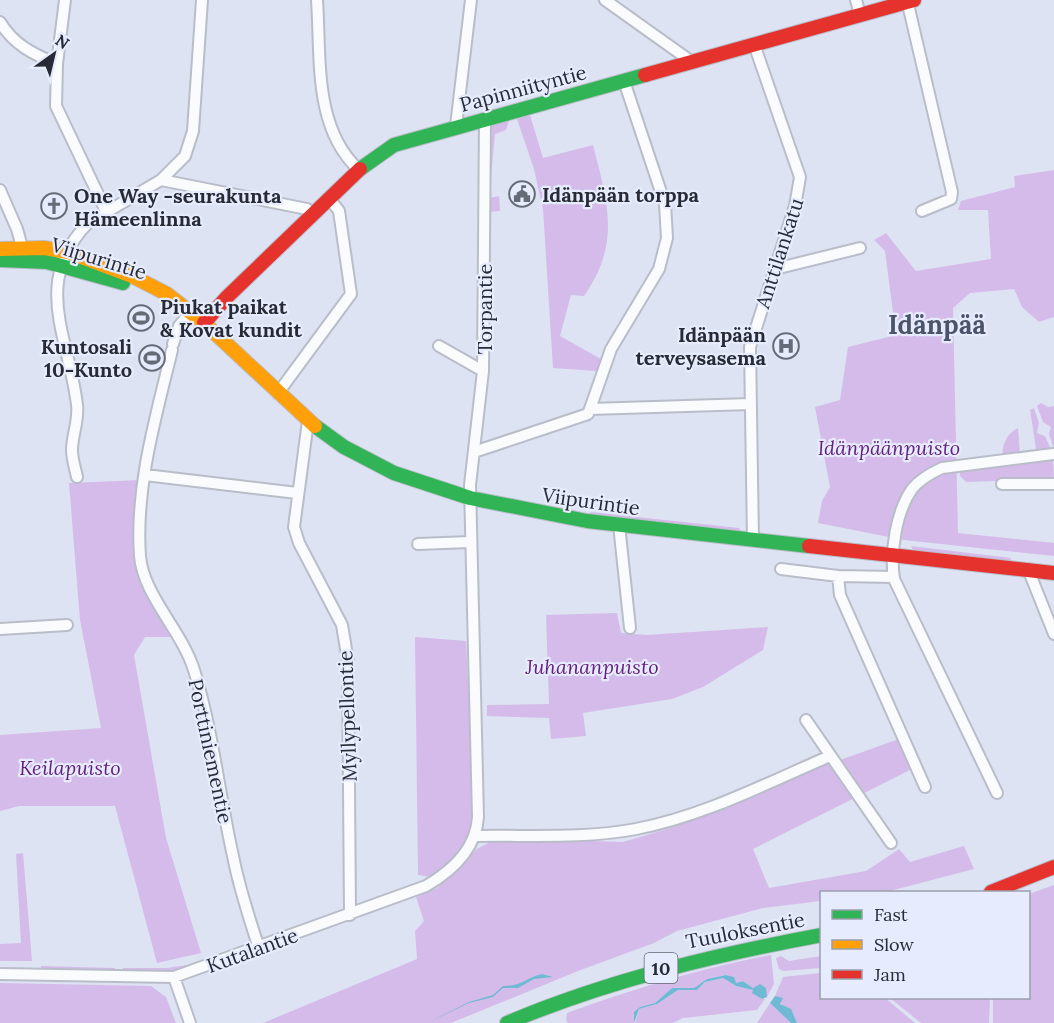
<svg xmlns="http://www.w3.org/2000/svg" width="1054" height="1023" font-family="Lora,serif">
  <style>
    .green { fill: #d5bbea }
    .water { fill: #70b9d4 }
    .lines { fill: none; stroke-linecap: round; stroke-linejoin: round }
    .street-casing { stroke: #b9bdc9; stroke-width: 14 }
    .fast-casing { stroke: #b9bdc9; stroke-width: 16 }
    .slow-casing { stroke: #b9bdc9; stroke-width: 16 }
    .jam-casing { stroke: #b9bdc9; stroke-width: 16 }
    .street { stroke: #fafbfd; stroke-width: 10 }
    .fast { stroke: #30b455; stroke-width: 14 }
    .slow { stroke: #ff9f0a; stroke-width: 14 }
    .jam { stroke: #e5322d; stroke-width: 14 }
    .labels { text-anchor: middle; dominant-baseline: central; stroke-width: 4.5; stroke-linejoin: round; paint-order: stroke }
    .shield { fill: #e6ecfd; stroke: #616572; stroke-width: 1.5 }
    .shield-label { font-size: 18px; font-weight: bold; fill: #282b36 }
    .street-label { font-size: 20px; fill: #282b36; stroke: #e6ecfd }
    .poi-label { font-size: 20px; font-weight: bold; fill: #282b36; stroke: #e6ecfd; text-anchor: start }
    .park-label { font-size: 20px; font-style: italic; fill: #651e7d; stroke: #e6ecfd }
    .district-label { font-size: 26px; font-weight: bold; fill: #4c546b; stroke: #e6ecfd }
  </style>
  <rect width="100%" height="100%" fill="#dde3f2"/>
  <path class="green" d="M530,115L543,158L593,145C608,204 621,243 584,296L571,295L560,336L601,359L597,371L553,368L543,209L534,169L517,119Z
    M509,121L506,130L495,134L490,187L487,126Z
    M1054,170V317L1039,322L1022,307L1014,289L970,293L953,308L958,533L1054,543V556L904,540L818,523L822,501L830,487L815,407L840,400L848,347L896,335L885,251L874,240L886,233L916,271L991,259L988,210H958L961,201L1015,187L1014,176Z
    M499,196L500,211L487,212L490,198Z
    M1041,403L1048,407L1054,406V449L1049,434L1051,427L1043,422L1037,406Z
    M1034,408L1039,423L1037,433L1045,436L1051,450L1037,455L1030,410Z
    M1018,428L1020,454L1003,457C1001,446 1007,433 1018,428Z
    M1053,458L1054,479L966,482L960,476V468L968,467L1034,463Z
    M141,480L142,583L152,607L173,637H145L134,655L166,838L201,953L157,963L115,806H19L0,811V735L101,728L80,620L69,483Z
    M591,512L739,528L741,531L590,514Z
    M911,546L1011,558L1010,561L913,550Z
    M617,613L621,633L647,635L768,627L763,650L703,687L672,699L583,713L586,736L551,739L549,718L487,716V705L549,704L546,615Z
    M415,637L466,641L475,821C466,845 451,863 430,877L418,875Z
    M899,739L910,770L753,849L769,888L866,871L899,849L910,862L964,846L974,869L886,892H822L821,901L763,908L677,931L654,943L578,971L451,1023H263L417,959L415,931L424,921L416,897L437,888L477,849L490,842L528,839L623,842L674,827L784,780Z
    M23,853L32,961H0V944L21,943L16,854Z
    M1054,885V1023H993V998H1028L1029,894Z
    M771,955L774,984L767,997L759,986L753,988L743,981L736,983L733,977L726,975L707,979L694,988H672L655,1003L640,1007L634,1012V1023H568L566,1020L567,1013C634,989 702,968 771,955Z
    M781,956L789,961L821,956V968L783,971L779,969L776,958Z
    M187,965L189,967L169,972H123V968H167Z
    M41,966L115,968V971L41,970Z
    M821,973L822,998H885L915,1023H797L775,996L783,977Z
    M723,978L736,986L753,990L762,999H765L757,1010L683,1018L673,1023H635L639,1009L657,1004L678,990H697L705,982Z
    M0,983L151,986L166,997L176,1023H0Z
    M890,998H990L989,1023H921Z
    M770,1003L791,1023H757Z"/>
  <path class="water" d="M542,974L553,977L534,979L518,988H503L493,997L469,1003L427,1023L469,1002L493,995L503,986C523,986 525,978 542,974Z
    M726,975L734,977L736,983L743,981L753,988L760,984L766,988L767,997L762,999L752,993L753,990L736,986L723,978L705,982L697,990H678L657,1004L639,1009L634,1023V1012L640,1007L655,1003L672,988H694L707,979Z
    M775,996L783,998L780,1004L791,1009L797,1023H791L770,1003Z"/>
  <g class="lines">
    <g class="street-casing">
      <path id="street" d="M65,0L57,64L56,106L106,211
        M317,0C321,57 313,128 359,170
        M605,0L692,62
        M856,0L860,15
        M907,0L952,192L951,199L922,211
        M0,22C14,45 33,54 57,64
        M456,126L471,0
        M161,180L307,209L312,215
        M0,190L17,229L24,254
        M775,269L860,248
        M173,344L179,326L190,313
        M439,346L483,371
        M172,350C156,416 135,487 140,556C143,595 182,631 194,670C213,731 219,794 233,856C239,887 249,918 259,948
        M278,393L351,294L339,211L329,198
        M590,409L611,349L659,269L667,238L665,204L624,81
        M308,421L294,527L299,543L342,625L348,661L350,915
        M474,452L588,414L590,409L750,404
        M145,475L297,493
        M77,477C75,468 72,459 72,450C72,435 79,421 77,405C69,337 31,282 88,223L161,180L185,156L193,131L202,0
        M1002,484H1054
        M619,525L630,628
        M753,540L750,347L795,206L800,177L754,44
        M418,544L470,542
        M781,569L838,576L894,577
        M1028,569L1054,634
        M838,576L840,595L925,787
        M0,629L67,625
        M806,720L891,843
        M997,793L894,579C890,552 896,512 912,489C920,479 931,473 942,468L1053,454
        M476,836C528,835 584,839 636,829C704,816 767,783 830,756
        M0,974L174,977L426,886C452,871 476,849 478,817L470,485L483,371L485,119
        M174,977L190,1023"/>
    </g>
    <g class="fast-casing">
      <path id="fast" d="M360,169L394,145L645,75
        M0,260L47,262L123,283
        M315,426L344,447L394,473L470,498L587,521L809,546
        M507,1023C609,980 714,955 822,935"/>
    </g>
    <g class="slow-casing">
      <path id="slow" d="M0,249L44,248L68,252L132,276L167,294L204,323L315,426"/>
    </g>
    <g class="jam-casing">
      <path id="jam" d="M645,75L914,0
        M204,323L227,297L360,169
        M809,546L1054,573
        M991,892L1054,867"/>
    </g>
    <use href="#street" class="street"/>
    <use href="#fast" class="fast"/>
    <use href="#slow" class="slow"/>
    <use href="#jam" class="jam"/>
  </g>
  <defs>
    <g id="civic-ring" transform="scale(1.35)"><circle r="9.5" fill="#e6ecfd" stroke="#676b78" stroke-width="1.5"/><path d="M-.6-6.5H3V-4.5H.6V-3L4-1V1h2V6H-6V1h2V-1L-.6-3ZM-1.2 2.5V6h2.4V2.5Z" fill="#676b78"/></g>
    <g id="church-ring" transform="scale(1.35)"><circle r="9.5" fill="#e6ecfd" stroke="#676b78" stroke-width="1.5"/><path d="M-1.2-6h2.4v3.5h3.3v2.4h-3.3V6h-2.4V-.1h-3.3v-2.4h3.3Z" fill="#676b78"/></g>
    <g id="stadium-ring" transform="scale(1.35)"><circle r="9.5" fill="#e6ecfd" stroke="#676b78" stroke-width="1.5"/><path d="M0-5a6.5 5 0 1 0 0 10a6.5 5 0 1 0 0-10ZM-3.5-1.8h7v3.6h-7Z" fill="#676b78"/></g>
    <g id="hospital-ring" transform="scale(1.35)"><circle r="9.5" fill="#e6ecfd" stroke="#676b78" stroke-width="1.5"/><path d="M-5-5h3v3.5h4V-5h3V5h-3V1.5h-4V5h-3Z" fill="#676b78"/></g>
  </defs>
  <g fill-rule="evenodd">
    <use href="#civic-ring" x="522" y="194"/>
    <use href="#church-ring" x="54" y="206"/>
    <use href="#stadium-ring" x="141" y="318"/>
    <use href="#hospital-ring" x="786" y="346"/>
    <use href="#stadium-ring" x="152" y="358"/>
  </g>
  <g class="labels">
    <rect class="shield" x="644.5" y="953" width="33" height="30" rx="4.5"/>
    <g class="shield-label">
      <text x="661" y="968">10</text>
    </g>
    <g class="street-label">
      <text transform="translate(523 88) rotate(-15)">Papinniityntie</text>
      <text transform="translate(779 253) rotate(-72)">Anttilankatu</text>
      <text transform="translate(99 258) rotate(17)">Viipurintie</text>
      <text transform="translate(484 309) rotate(-90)">Torpantie</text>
      <text transform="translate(591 501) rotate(8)">Viipurintie</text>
      <text transform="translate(347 716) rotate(-92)">Myllypellontie</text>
      <text transform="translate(211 751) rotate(78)">Porttiniementie</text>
      <text transform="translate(745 930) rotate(-11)">Tuuloksentie</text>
      <text transform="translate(252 950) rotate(-20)">Kutalantie</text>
    </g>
    <g class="poi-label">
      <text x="542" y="194">Idänpään torppa</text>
      <text x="74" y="195">One Way -seurakunta<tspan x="74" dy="23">Hämeenlinna</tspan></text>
      <text x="160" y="306">Piukat paikat<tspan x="160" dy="23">&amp; Kovat kundit</tspan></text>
      <text x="766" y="334" text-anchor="end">Idänpään<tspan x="766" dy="23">terveysasema</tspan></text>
      <text x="132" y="346" text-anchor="end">Kuntosali<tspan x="132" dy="23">10-Kunto</tspan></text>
    </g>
    <g class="park-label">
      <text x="889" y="447">Idänpäänpuisto</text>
      <text x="592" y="666">Juhananpuisto</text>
      <text x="70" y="767">Keilapuisto</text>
    </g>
    <g class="district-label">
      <text x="937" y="324">Idänpää</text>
    </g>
  </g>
  <rect x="820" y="891" width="210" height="108" fill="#e6ecfd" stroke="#9a9fad" stroke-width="1.5"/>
  <rect x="832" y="910" width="30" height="9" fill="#30b455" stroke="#9a9fad" stroke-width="1.5"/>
  <text x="874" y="921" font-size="18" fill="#282b36">Fast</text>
  <rect x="832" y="940" width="30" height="9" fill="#ff9f0a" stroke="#9a9fad" stroke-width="1.5"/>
  <text x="874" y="951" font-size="18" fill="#282b36">Slow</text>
  <rect x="832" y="970" width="30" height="9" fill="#e5322d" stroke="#9a9fad" stroke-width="1.5"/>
  <text x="874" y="981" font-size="18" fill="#282b36">Jam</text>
  <g transform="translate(54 54) rotate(34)" stroke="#e6ecfd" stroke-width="4.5" paint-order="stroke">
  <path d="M0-4.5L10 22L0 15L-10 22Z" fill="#282b36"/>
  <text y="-9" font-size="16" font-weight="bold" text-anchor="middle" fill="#282b36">N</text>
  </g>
</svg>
